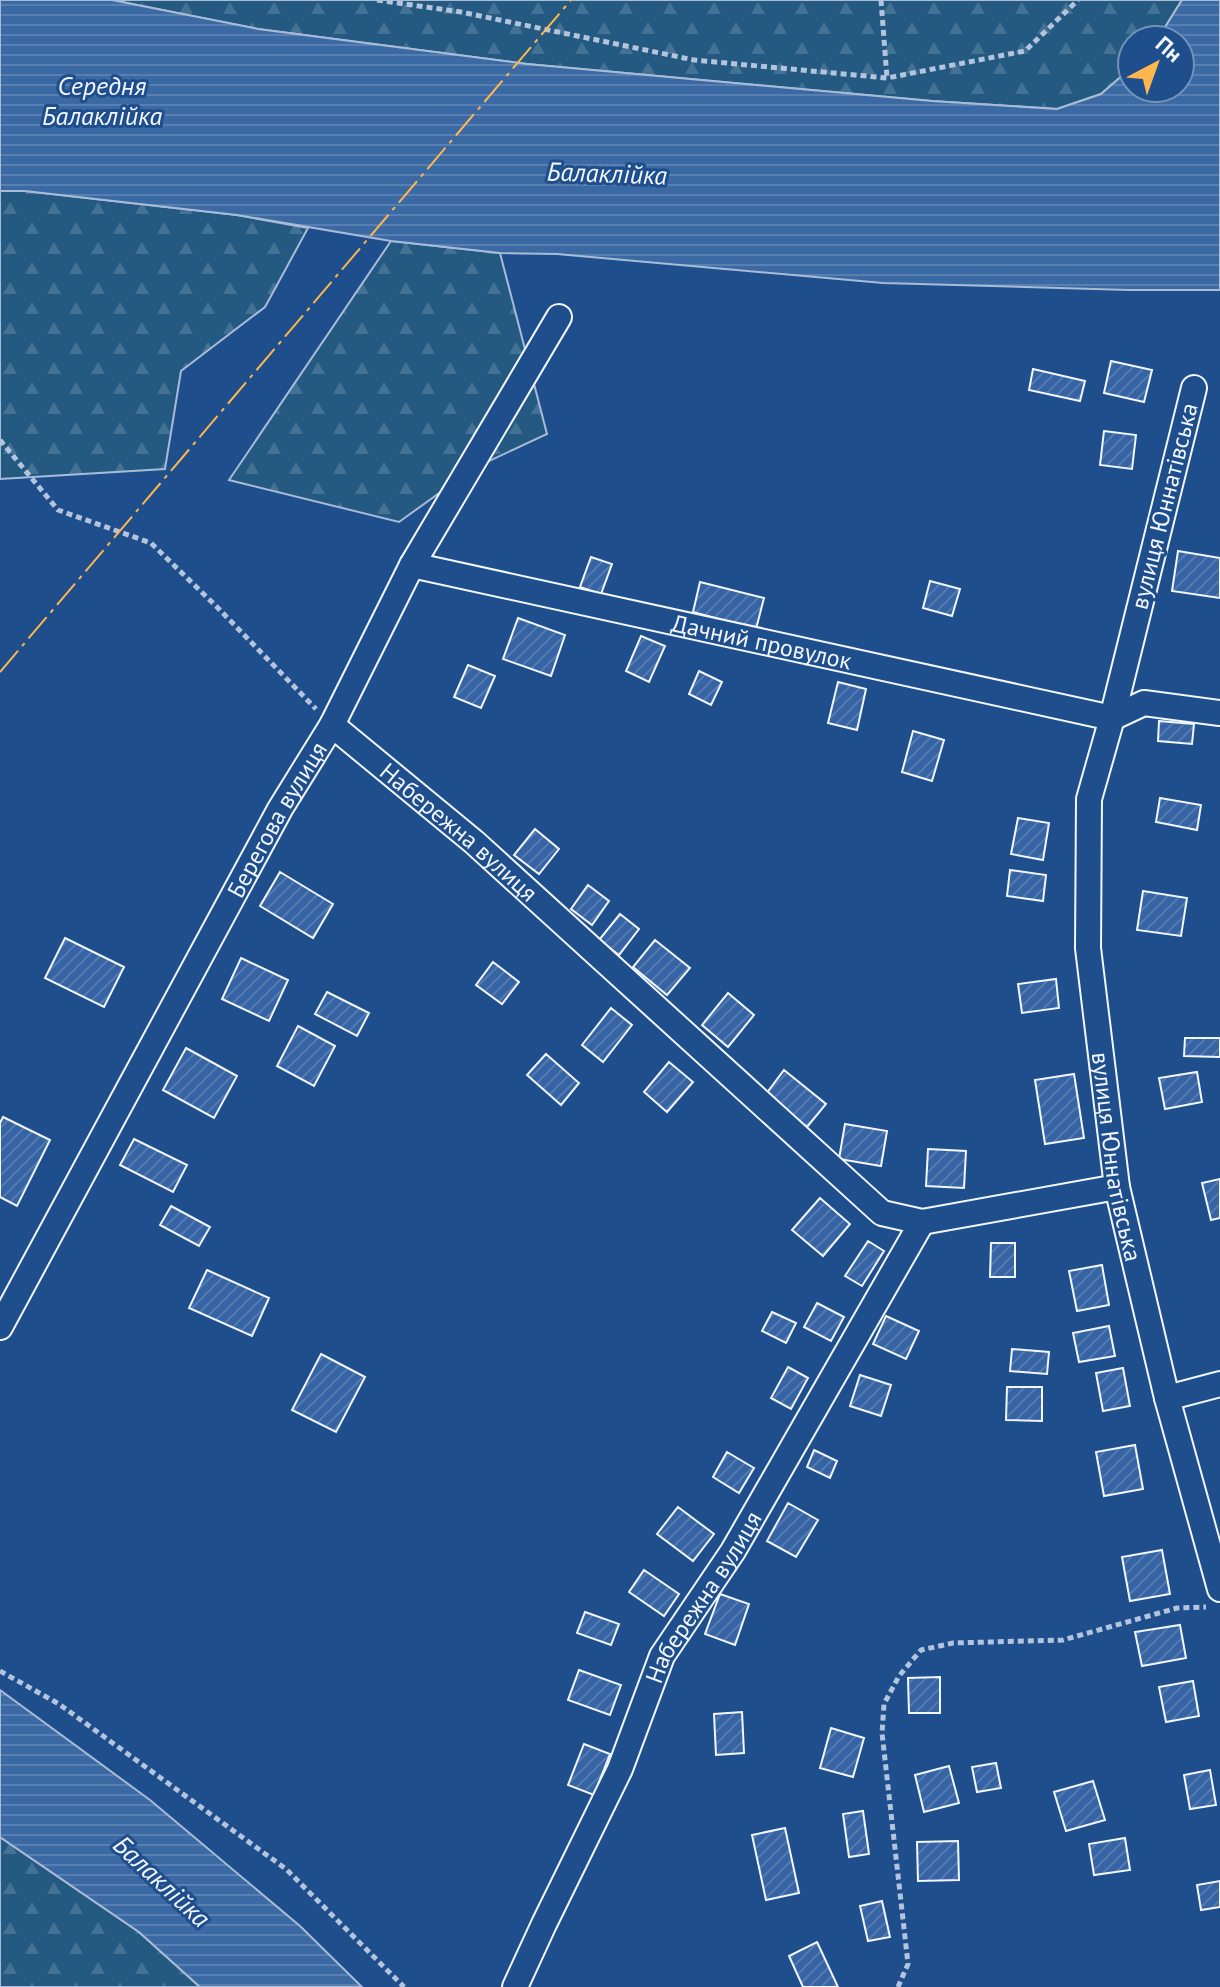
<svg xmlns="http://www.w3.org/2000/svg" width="1220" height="1987" font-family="'PT Sans',sans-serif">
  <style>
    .forest { fill: url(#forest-firs); stroke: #a8bbd7; stroke-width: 2 }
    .water { fill: url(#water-rules); stroke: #a8bbd7; stroke-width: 2 }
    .building { fill: url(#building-hatch); stroke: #f2f6ff; stroke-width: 2 }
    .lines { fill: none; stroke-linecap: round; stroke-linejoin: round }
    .street-casing { stroke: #f2f6ff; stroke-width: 28 }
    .path { stroke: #b3c4dc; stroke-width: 5; stroke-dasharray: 6 4; stroke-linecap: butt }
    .street { stroke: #1f4e8c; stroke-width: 24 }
    .power { stroke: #ffb74d; stroke-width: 2; stroke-dasharray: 28 6 4 6; stroke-linecap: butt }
    .labels { text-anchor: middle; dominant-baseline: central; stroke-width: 6; stroke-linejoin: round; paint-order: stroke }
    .street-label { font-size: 24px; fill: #f2f6ff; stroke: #1f4e8c }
    .water-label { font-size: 26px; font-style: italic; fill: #f2f6ff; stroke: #1f4e8c }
  </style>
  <defs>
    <pattern id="forest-firs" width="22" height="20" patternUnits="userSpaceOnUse" patternTransform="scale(2)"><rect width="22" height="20" fill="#245a82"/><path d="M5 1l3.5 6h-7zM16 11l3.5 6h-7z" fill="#447295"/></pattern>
    <pattern id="water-rules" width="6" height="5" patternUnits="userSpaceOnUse" patternTransform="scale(2)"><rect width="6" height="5" fill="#3b69a3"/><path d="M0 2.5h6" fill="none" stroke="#587fb1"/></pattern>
    <pattern id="building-hatch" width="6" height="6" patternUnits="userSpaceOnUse" patternTransform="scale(2)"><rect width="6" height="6" fill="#3563a3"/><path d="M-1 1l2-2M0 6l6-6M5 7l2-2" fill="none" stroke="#537ab1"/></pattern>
  </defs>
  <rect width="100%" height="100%" fill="#1f4e8c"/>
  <path class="forest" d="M112,0H1182L1157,40H1132V67L1101,94L1057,109L932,101L527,64L258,29Z
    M0,191H25L237,215L308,228L265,307L181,371L165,469L0,479Z
    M391,241L500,253L547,434L474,468L399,522L229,480Z
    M0,1837L139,1932L200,1987H0Z"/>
  <path class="water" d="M0,0H112L258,29L527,64L932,101L1057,109L1101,94L1132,67V88H1180V40H1157L1182,0H1220V290H1128L883,283L557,254L500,253L391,241L237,215L25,191H0Z
    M0,1690L150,1800L300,1926L362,1987H200L139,1932L0,1837Z"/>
  <path class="building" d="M1111,361L1152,370L1144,402L1104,393Z
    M1033,369L1085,381L1080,401L1029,390Z
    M1104,431L1136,435L1132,469L1100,465Z
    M1178,551L1220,558V598L1172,591Z
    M591,557L612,564L601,594L580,587Z
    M930,581L960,589L952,616L923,608Z
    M700,582L764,598L756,629L693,612Z
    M518,618L565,635L551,676L503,659Z
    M641,636L665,646L649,682L626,671Z
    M468,665L495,676L481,708L454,697Z
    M699,671L722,682L711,705L689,694Z
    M838,682L866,689L857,730L828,723Z
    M1159,721L1194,724L1192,744L1158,741Z
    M913,731L944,740L932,781L902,772Z
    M1160,798L1201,805L1197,830L1156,822Z
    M1018,818L1049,823L1043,860L1011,854Z
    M535,829L559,849L539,874L514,855Z
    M1010,870L1046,875L1043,901L1007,896Z
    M280,872L333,904L313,938L260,906Z
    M588,885L609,901L592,925L571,909Z
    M1143,891L1187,898L1181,936L1137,930Z
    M620,914L639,929L619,955L599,940Z
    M65,938L124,967L104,1007L45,978Z
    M655,940L690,968L667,995L633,967Z
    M241,958L288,980L269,1021L222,999Z
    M493,962L519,982L502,1004L476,985Z
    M1056,979L1059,1008L1022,1013L1018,984Z
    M327,992L369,1013L357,1036L315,1014Z
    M728,993L754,1015L728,1047L702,1025Z
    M611,1008L632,1025L603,1062L582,1045Z
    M298,1026L335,1046L314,1086L277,1066Z
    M1185,1038H1220V1057L1184,1056Z
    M186,1048L237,1076L214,1118L163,1090Z
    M546,1054L579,1083L561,1105L527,1075Z
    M669,1062L693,1082L667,1112L644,1092Z
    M784,1070L826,1104L807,1127L766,1094Z
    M1197,1072L1202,1102L1165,1109L1159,1078Z
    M1074,1074L1084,1138L1045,1144L1035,1080Z
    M3,1117L50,1140L17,1206L0,1197V1123Z
    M845,1124L887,1131L881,1166L839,1159Z
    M134,1139L187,1165L173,1192L120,1165Z
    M928,1149L966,1151L964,1188L926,1186Z
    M1220,1179V1218L1211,1220L1202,1183Z
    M820,1198L850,1224L823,1256L792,1230Z
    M171,1206L210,1227L199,1246L160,1225Z
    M868,1241L884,1251L862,1286L845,1276Z
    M991,1243H1015V1277H990Z
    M1102,1265L1109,1305L1077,1311L1069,1271Z
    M207,1270L269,1298L252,1336L189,1308Z
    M817,1303L844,1317L831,1341L804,1327Z
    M772,1312L796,1323L786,1343L762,1331Z
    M886,1316L919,1331L906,1359L873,1344Z
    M1109,1326L1115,1356L1079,1362L1073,1333Z
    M1012,1349L1049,1352L1047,1374L1010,1371Z
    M321,1354L365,1377L336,1432L292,1410Z
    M788,1367L808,1378L791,1409L771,1398Z
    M1123,1368L1130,1406L1103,1411L1096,1373Z
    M860,1375L891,1385L881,1416L850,1406Z
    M1007,1387H1042V1421L1006,1420Z
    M1135,1445L1143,1489L1104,1496L1096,1452Z
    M814,1450L837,1461L830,1478L807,1467Z
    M727,1452L754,1468L739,1493L713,1477Z
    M788,1503L818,1520L796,1557L767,1541Z
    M678,1507L714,1534L693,1561L657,1534Z
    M1162,1550L1170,1594L1130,1601L1122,1557Z
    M644,1570L679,1594L664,1616L629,1592Z
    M720,1594L749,1604L735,1645L705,1634Z
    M585,1612L619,1624L611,1645L577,1633Z
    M1180,1625L1186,1658L1142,1666L1135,1632Z
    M579,1670L621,1685L610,1715L568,1700Z
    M940,1677V1713H909L908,1678Z
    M1193,1681L1199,1716L1166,1722L1159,1687Z
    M742,1712L744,1753L716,1755L714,1714Z
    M831,1728L864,1738L853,1777L820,1768Z
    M584,1744L610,1754L594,1795L568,1785Z
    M996,1763L1001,1788L977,1792L972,1767Z
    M949,1766L959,1803L924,1812L915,1775Z
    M1210,1770L1216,1805L1190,1809L1184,1775Z
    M1093,1781L1105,1820L1066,1831L1054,1792Z
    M863,1811L869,1854L849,1857L843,1814Z
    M785,1828L799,1893L766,1900L752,1835Z
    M1125,1838L1130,1870L1094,1875L1089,1844Z
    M958,1841L959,1880L918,1881L917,1842Z
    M1220,1881V1907L1201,1910L1197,1885Z
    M882,1901L890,1937L868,1941L860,1906Z
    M817,1942L838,1987H803L789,1956Z"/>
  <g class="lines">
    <g class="street-casing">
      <g id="street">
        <path id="s1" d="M1194,388L1112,718L1089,799L1088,948L1117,1187L1167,1398L1220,1589"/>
        <path id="s2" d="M412,565L1112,718"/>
        <path d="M1112,718L1144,703L1220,713"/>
        <path id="s3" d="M332,725L474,842L882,1213L922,1222L1117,1187"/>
        <path id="s4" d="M0,1327L280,809L332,725L412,565L559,317"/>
        <path d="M1167,1398L1220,1384"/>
        <path id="s5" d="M515,1987L544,1924L620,1769L662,1656L733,1551L922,1222"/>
      </g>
    </g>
    <path class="path" d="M377,0L461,12L694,60L887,78L1025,51L1078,0
      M881,0L887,78
      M0,440L58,510L151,543L217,607L316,709
      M0,1671L59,1704L286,1869L404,1987
      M898,1987L908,1964L882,1733L884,1704L899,1676L921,1650L953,1643L1063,1640L1177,1608L1206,1607"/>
    <use href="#street" class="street"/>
    <path class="power" d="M0,672L571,0"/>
  </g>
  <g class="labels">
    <g class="street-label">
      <text transform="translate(1164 506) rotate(-76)">вулиця Юннатівська</text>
      <text stroke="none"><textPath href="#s2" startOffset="358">Дачний провулок</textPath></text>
      <text stroke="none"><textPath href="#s4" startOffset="578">Берегова вулиця</textPath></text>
      <text stroke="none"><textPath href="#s3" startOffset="166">Набережна вулиця</textPath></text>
      <text stroke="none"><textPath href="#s1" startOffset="784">вулиця Юннатівська</textPath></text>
      <text stroke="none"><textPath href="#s5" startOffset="434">Набережна вулиця</textPath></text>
    </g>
    <g class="water-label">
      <text x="102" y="85">Середня<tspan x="102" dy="30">Балаклійка</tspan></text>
      <text transform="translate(607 173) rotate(2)">Балаклійка</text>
      <text transform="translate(162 1881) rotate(43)">Балаклійка</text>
    </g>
  </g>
  <g transform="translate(1156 64) rotate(41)"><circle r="38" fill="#1f4e8c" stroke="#7391ba" stroke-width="2"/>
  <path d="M0-6L14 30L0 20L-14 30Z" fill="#ffb74d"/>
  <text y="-12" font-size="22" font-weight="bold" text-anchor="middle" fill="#f2f6ff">Пн</text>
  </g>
</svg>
